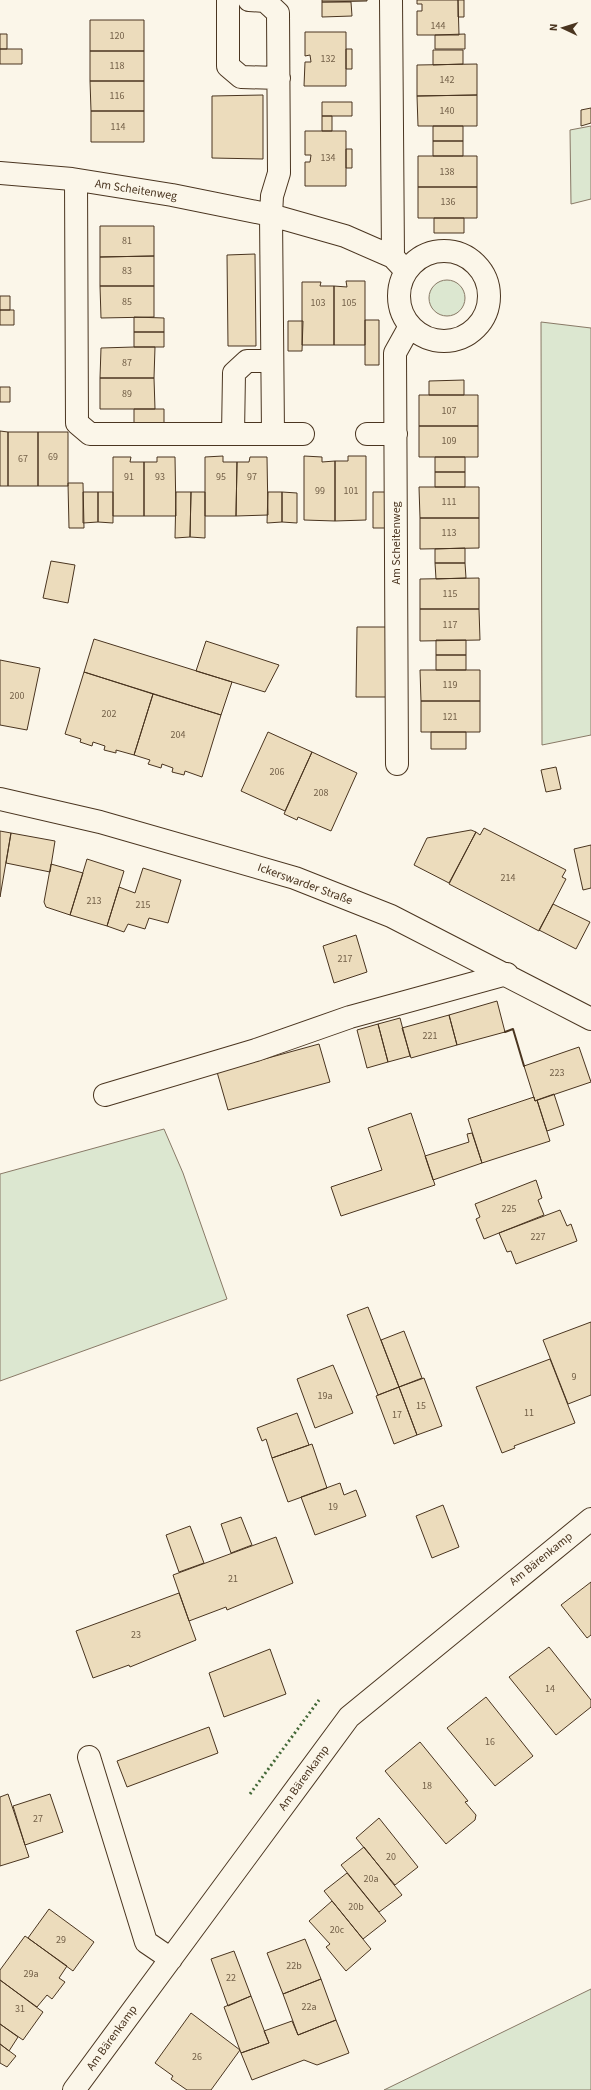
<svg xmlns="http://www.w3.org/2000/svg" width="591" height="2090" font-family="'Source Sans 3',sans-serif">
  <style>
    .green { fill: #dce7d0; stroke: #887966 }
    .building { fill: #ecdcbc; stroke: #4a3520 }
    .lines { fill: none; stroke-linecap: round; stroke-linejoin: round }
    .minor-casing { stroke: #4a3520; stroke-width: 24 }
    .minor { stroke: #fbf6e9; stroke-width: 22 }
    .hedge { stroke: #436837; stroke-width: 3; stroke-dasharray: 2 3; stroke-linecap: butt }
    .wall { stroke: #4a3520; stroke-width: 2 }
    .labels { text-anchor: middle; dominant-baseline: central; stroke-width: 3; stroke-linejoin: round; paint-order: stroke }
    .number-label { font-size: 10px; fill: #725f47 }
    .street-label { font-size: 12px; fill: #4a3520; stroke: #fbf6e9 }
  </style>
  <rect width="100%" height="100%" fill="#fbf6e9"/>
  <path class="green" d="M591,126V199L571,204L570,130Z
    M429 298a18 18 0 1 1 36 0a18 18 0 1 1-36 0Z
    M541,322L591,328V735L542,745Z
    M164,1129L183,1173L227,1299L0,1381V1174Z
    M591,1989V2090H384Z"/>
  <path class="building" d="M322,0H367V1L322,2Z
    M417,0H458L459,35H417V11H422V4H417Z
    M458,0H464V17H458Z
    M322,2H351L352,16L322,17Z
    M90,20H144V51H90Z
    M305,32H346V86H304L305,62H311L310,55L305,56Z
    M0,34H7V49H0Z
    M465,34V49H435V35Z
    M0,49H22V64H0Z
    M346,49H352V69H346Z
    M433,50H463V64L433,65Z
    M90,51H144V81H90Z
    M477,64V95L417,96V65Z
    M90,81H144V111H91Z
    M263,95V159L212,158V96Z
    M477,95V126H418L417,96Z
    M322,102H352V116H322Z
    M591,108V123L581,126V110Z
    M91,111H144V142H91Z
    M322,116H332V131H322Z
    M433,126H463V141H433Z
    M305,131H346V186H305V162H310L311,155H305Z
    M433,141H463V156H433Z
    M346,149H352V168H346Z
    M418,156H477V187H418Z
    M418,187H477V218H418Z
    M434,218H464V233H434Z
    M100,226H154V256L100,257Z
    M255,254L256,346H228L227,255Z
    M154,256V286H100V257Z
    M346,281H365V345H334V286L347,287Z
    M302,282H321L320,286H334V345H302Z
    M100,286H154V317L101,318Z
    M0,296H10V310H0Z
    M0,310H14V325H0Z
    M134,317L164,318V332H134Z
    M365,320H379V365H365Z
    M288,321H303L302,351H288Z
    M134,332H164V347H134Z
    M134,347H155L154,378H100L101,348Z
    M100,378H154L155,409H100Z
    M464,380V395H429V381Z
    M0,387H10V402H0Z
    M419,395H478V426H419Z
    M134,409H164V424H134Z
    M419,426H478V457H419Z
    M0,431L8,432V486H0Z
    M8,432H38V486H8Z
    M38,432H68V486H38Z
    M223,456V462H237L236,516H205V457Z
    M304,456L322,457V462L335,461V521L304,520Z
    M348,456H366V520L335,521V461H348Z
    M113,457H131L130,462H144V516H113Z
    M157,457H175L176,516H144V462H157Z
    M250,457H267L268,515L236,516L237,462H249Z
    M435,457H465V472H435Z
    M435,472H465V487H435Z
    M68,483H83L84,528H69Z
    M419,487H479V518H420Z
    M83,492H98V522L83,523Z
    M98,492H113V523L98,522Z
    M176,492H191L190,537L175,538Z
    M191,492H205V538L190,537Z
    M268,492H282V522L267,523Z
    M282,492L297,493V523L282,522Z
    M373,492H388V528H373Z
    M420,518H479V548L420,549Z
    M465,548V563H435V549Z
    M51,561L75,565L68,603L43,598Z
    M435,563H465L466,578L436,579Z
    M479,578V609H420V579Z
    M420,609H479L480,640L420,641Z
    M357,627H389L388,697H356Z
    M94,639L232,682L221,715L84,672Z
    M436,640H466V655H436Z
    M206,641L279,665L265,692L196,671Z
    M436,655H466V670H436Z
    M0,660L40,668L27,730L0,725Z
    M420,670H480V701H421Z
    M84,672L153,694L134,755L116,750V753L104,750L105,746L93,742L92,746L80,742L81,739L65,734Z
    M153,694L221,715L202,777L185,771L184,775L172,772L173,768L162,764L161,768L148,764L150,760L134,755Z
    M421,701H480V732H421Z
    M268,732L312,752L285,811L241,791Z
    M431,732H466V749H431Z
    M312,752L357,773L331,831L298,817L297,820L284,814Z
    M556,767L561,789L546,792L541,770Z
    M484,828L566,870L562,877L566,879L539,931L449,884L476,832L480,835Z
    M471,830L476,832L449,883L414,865L427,838Z
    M0,831L11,833L0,897Z
    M11,833L55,841L50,872L6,863Z
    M591,845V888L583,890L574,849Z
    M87,859L124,871L107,926L70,915Z
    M51,864L83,873L70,915L46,907L44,902Z
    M143,868L181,880L168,923L149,918L145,929L128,924L124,932L107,926L119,887L135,893Z
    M553,904L590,922L576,949L539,930Z
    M356,935L367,972L334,983L323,946Z
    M497,1001L505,1032L457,1045L449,1015Z
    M449,1015L457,1045L411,1058L402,1028Z
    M400,1018L410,1056L388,1062L378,1024Z
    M378,1024L388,1062L367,1068L357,1030Z
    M319,1044L330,1082L228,1110L217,1072Z
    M579,1047L591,1082L535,1101L524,1066Z
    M554,1094L564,1125L547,1131L537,1100Z
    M534,1097L535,1101L537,1100L550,1141L482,1163L468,1119Z
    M411,1113L435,1185L341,1216L331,1187L382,1170L368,1128Z
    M472,1133L482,1163L433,1180L425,1156L469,1142L467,1134Z
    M536,1180L542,1198L538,1200L544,1215L484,1239L476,1219L480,1217L475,1204Z
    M560,1210L567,1226L571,1224L577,1241L516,1264L511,1251L507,1252L499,1233Z
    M368,1307L399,1387L378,1395L347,1315Z
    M591,1322V1395L568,1404L543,1340Z
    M404,1331L422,1378L399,1387L381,1340Z
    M550,1359L575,1423L514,1446L515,1448L502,1453L476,1387Z
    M333,1365L353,1413L315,1428L297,1379Z
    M424,1378L442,1426L417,1435L399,1387Z
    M399,1387L417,1435L394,1444L376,1396Z
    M297,1413L309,1445L272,1458L266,1439L262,1441L257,1428Z
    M312,1444L327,1488L288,1502L272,1458Z
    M340,1483L344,1495L356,1490L366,1516L315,1535L301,1497Z
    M443,1505L459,1547L432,1558L416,1516Z
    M241,1517L252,1545L231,1553L221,1524Z
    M190,1526L204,1563L179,1572L166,1535Z
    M276,1537L293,1583L227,1610L226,1607L189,1621L173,1575Z
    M591,1582V1635L587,1638L561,1605Z
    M179,1593L196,1640L130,1667L129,1665L93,1678L76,1631Z
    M549,1647L591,1700V1707L556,1735L509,1677Z
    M270,1649L286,1694L224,1717L209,1673Z
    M486,1697L533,1756L495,1786L447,1728Z
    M209,1727L218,1753L127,1787L117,1761Z
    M420,1742L468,1801L465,1802L476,1815L475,1820L446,1844L385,1771Z
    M8,1794L29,1857L0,1866V1797Z
    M50,1794L63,1832L25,1845L13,1806Z
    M379,1818L418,1867L395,1885L356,1838Z
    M364,1847L402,1895L379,1912L341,1865Z
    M347,1873L386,1921L363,1939L324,1891Z
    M332,1901L371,1949L346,1971L326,1947L330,1944L309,1921Z
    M49,1909L94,1942L73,1971L28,1938Z
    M25,1936L67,1966L59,1978L65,1982L52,1999L47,1995L37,2007L0,1980V1970Z
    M305,1939L321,1979L283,1994L267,1953Z
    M234,1951L251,1996L228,2006L211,1959Z
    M321,1979L336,2020L298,2035L283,1994Z
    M0,1980L43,2012L23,2040L0,2024Z
    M251,1996L269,2043L241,2053L224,2007Z
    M191,2013L240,2050L211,2090H187L171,2079L173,2076L155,2063Z
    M336,2020L349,2053L317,2065L304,2060L252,2080L241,2053L269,2043L264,2031L292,2021L298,2035Z
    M0,2024L18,2037L9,2051L0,2044Z
    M0,2044L16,2056L7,2067L0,2063Z"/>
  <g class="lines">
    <g class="minor-casing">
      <path id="minor" d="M228,0V66L241,77L279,78
        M249,0L265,1L278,13L279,173L272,196L271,215L273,434
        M391,0L393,257
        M0,173L72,179L172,195L271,215L345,236L393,257L406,271
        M76,180L77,423L90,434H303
        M399 296a45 45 0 1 1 90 0a45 45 0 1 1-90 0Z
        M233,434L234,373L247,361H272
        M367,434H396
        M397,764L395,353L410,326
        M0,799L100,822L295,878L391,916L591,1019
        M105,1095L256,1050L350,1017L507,974
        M89,1757L146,1942L171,1959
        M74,2090L349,1717L591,1519"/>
    </g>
    <use href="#minor" class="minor"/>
    <path class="hedge" d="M250,1794L319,1700"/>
    <path class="wall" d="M505,1032L513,1029L524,1066"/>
  </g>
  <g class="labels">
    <g class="number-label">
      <text x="438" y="26">144</text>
      <text x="117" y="36">120</text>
      <text x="328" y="59">132</text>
      <text x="117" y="66">118</text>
      <text x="447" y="80">142</text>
      <text x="117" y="96">116</text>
      <text x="447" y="111">140</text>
      <text x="118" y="127">114</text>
      <text x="328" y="158">134</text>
      <text x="447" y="172">138</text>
      <text x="448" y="202">136</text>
      <text x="127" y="241">81</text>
      <text x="127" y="271">83</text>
      <text x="127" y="302">85</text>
      <text x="318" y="303">103</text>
      <text x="349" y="303">105</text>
      <text x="127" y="363">87</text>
      <text x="127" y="394">89</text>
      <text x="449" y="411">107</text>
      <text x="449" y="441">109</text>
      <text x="53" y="457">69</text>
      <text x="23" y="459">67</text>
      <text x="129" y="477">91</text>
      <text x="160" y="477">93</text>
      <text x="221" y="477">95</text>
      <text x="252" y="477">97</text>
      <text x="320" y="491">99</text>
      <text x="351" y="491">101</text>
      <text x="449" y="502">111</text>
      <text x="449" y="533">113</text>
      <text x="450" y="594">115</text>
      <text x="450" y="625">117</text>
      <text x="450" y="685">119</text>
      <text x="17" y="696">200</text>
      <text x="109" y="714">202</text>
      <text x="450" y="717">121</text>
      <text x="178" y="735">204</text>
      <text x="277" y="772">206</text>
      <text x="321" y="793">208</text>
      <text x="508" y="878">214</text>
      <text x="94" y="901">213</text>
      <text x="143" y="905">215</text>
      <text x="345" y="959">217</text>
      <text x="430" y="1036">221</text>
      <text x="557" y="1073">223</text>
      <text x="509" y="1209">225</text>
      <text x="538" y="1237">227</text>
      <text x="574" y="1377">9</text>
      <text x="325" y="1396">19a</text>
      <text x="421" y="1406">15</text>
      <text x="529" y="1413">11</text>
      <text x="397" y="1415">17</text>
      <text x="333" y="1507">19</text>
      <text x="233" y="1579">21</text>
      <text x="136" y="1635">23</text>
      <text x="550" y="1689">14</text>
      <text x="490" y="1742">16</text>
      <text x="427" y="1786">18</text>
      <text x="38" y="1819">27</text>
      <text x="391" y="1857">20</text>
      <text x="371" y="1879">20a</text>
      <text x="356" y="1907">20b</text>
      <text x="337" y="1930">20c</text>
      <text x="61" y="1940">29</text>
      <text x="294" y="1966">22b</text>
      <text x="31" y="1974">29a</text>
      <text x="231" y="1978">22</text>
      <text x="309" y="2007">22a</text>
      <text x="20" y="2009">31</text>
      <text x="197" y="2057">26</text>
    </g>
    <g class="street-label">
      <text transform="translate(136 190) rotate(9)">Am Scheitenweg</text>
      <text transform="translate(396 543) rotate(-90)">Am Scheitenweg</text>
      <text transform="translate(305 884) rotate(20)">Ickerswarder Straße</text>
      <text transform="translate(541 1559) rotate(-39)">Am Bärenkamp</text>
      <text transform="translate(304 1778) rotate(-54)">Am Bärenkamp</text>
      <text transform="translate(112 2038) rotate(-54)">Am Bärenkamp</text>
    </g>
  </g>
  <g transform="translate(563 28) rotate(274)" stroke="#fbf6e9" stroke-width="3" paint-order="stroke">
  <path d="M0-3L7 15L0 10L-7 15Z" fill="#4a3520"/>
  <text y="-6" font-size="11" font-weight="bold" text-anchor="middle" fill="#4a3520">N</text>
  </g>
</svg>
